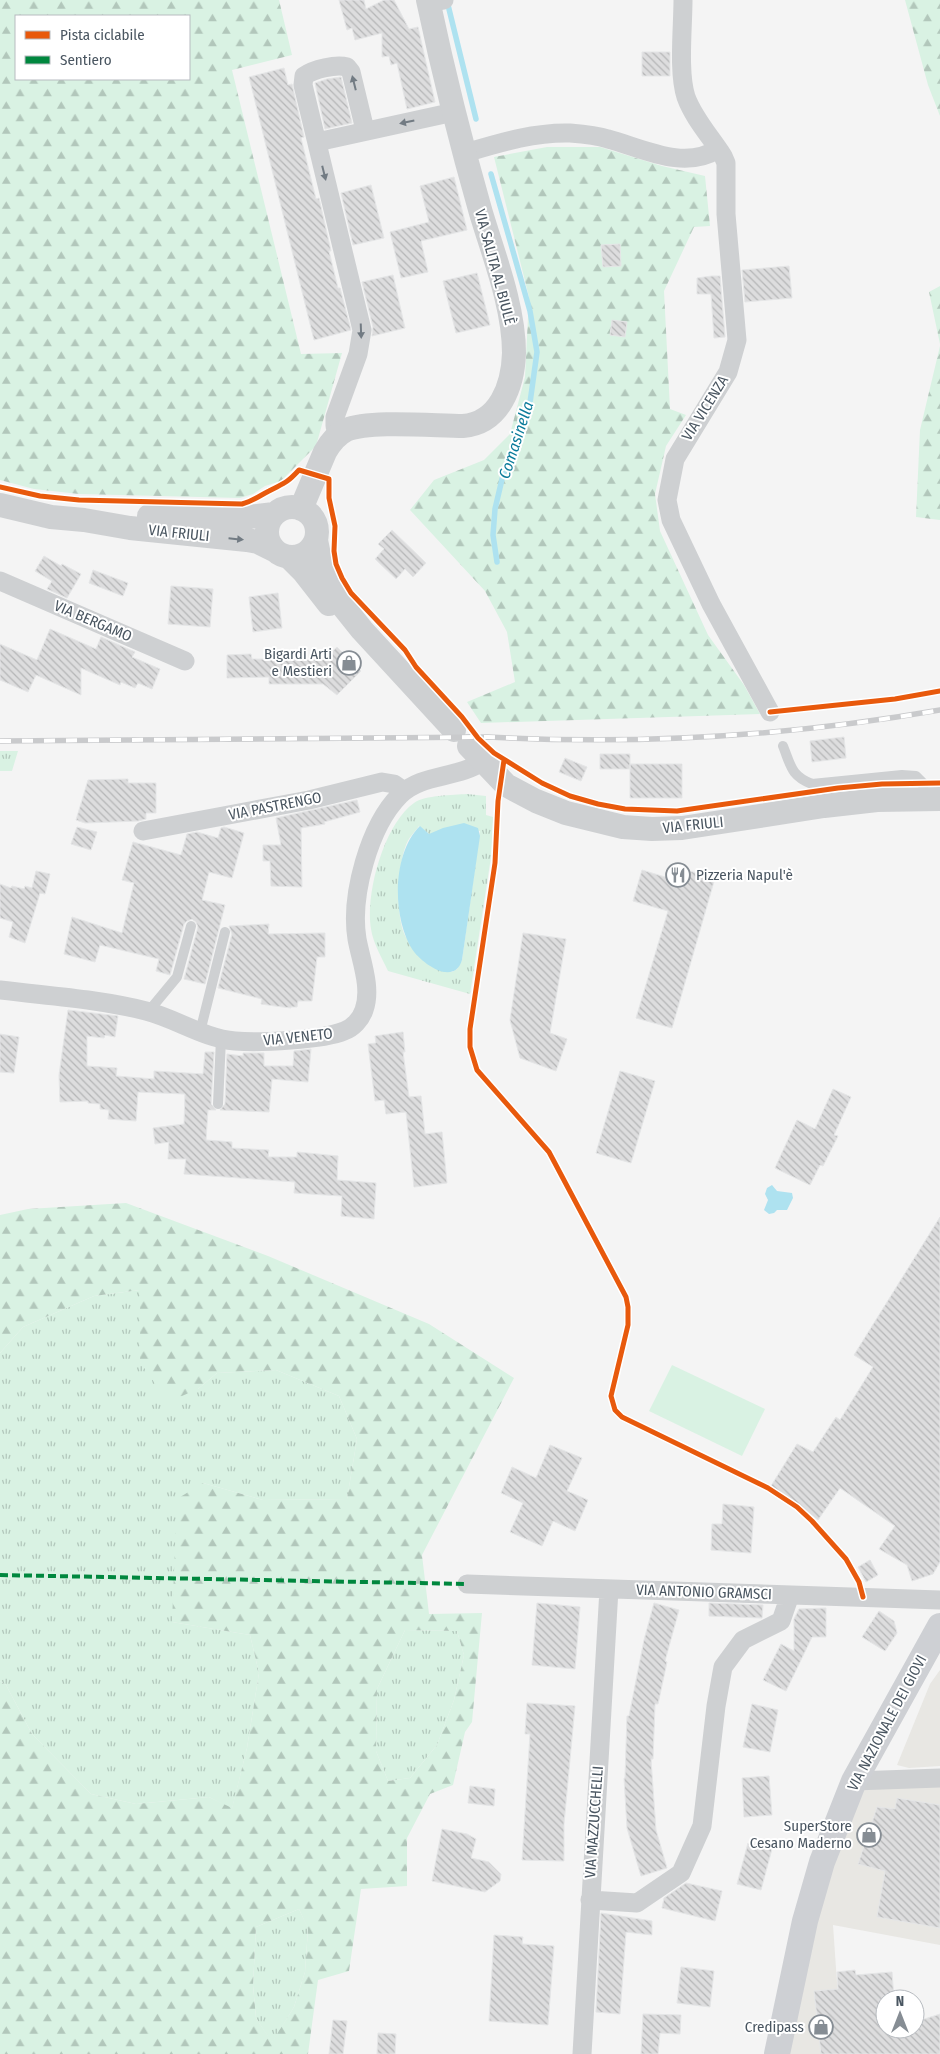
<svg xmlns="http://www.w3.org/2000/svg" width="940" height="2054" font-family="'Fira Sans Condensed',sans-serif">
  <style>
    .commercial { fill: #e8e7e3 }
    .grass { fill: url(#grass-tufts); fill-rule: evenodd }
    .forest { fill: url(#forest-firs); fill-rule: evenodd }
    .pitch { fill: #d9f2e3 }
    .water { fill: #aee2f0 }
    .lines { fill: none; stroke-linecap: round; stroke-linejoin: round }
    .stream { stroke: #aee2f0; stroke-width: 5.5 }
    .building { fill: url(#building-back-hatch); stroke: #e5e6e7 }
    .service { stroke: #ced0d2; stroke-width: 10 }
    .minor { stroke: #ced0d2; stroke-width: 19 }
    .tertiary { stroke: #ced0d2; stroke-width: 24 }
    .secondary { stroke: #ced0d4; stroke-width: 26 }
    .rail-casing { stroke: #c9cacc; stroke-width: 5.5 }
    .rail { stroke: #fff; stroke-width: 4; stroke-dasharray: 11; stroke-linecap: butt }
    .quiet { stroke: #00873e; stroke-width: 4; stroke-dasharray: 8 4; stroke-linecap: butt }
    .cycleway-casing { stroke: #fff; stroke-width: 8 }
    .cycleway { stroke: #e8590c; stroke-width: 5 }
    .oneway { fill: #727b83 }
    .labels { text-anchor: middle; dominant-baseline: central; stroke-width: 4; stroke-linejoin: round; paint-order: stroke }
    .street-label { font-size: 15px; fill: #4a5661; stroke: #fff }
    .poi-label { font-size: 15px; fill: #4a5661; stroke: #fff; text-anchor: end }
    .water-label { font-size: 16px; font-style: italic; fill: #0c7c9b; stroke: #fff }
  </style>
  <defs>
    <pattern id="grass-tufts" width="24" height="20" patternUnits="userSpaceOnUse" patternTransform="scale(1.25)"><rect width="24" height="20" fill="#d9f2e3"/><path d="M3 7l-1-3M5 7V3M7 7l1-3M15 17l-1-3M17 17v-4M19 17l1-3" fill="none" stroke="#b2c7bb"/></pattern>
    <pattern id="forest-firs" width="22" height="20" patternUnits="userSpaceOnUse" patternTransform="scale(1.25)"><rect width="22" height="20" fill="#d9f2e3"/><path d="M5 1l3.5 6h-7zM16 11l3.5 6h-7z" fill="#b2c7bb"/></pattern>
    <pattern id="building-back-hatch" width="6" height="6" patternUnits="userSpaceOnUse" patternTransform="scale(1.25)"><rect width="6" height="6" fill="#ddddde"/><path d="M-1 5l2 2M0 0l6 6M5-1l2 2" fill="none" stroke="#b5b6b7"/></pattern>
  </defs>
  <rect width="100%" height="100%" fill="#f4f4f4"/>
  <path class="commercial" d="M940,1670V1766L909,1768L897,1765L930,1684Z
    M940,1778V1945L833,1925L842,2054H777L854,1781Z"/>
  <path class="grass" d="M0,751H18L12,771H0Z
    M467,794L486,796V815L493,817L491,857L470,994L388,971C382,958 373,943 371,929C365,894 384,824 414,803C425,795 453,795 467,794ZM419,826L429,834L480,831L462,960L457,969L452,972C440,964 417,951 408,940C394,924 398,864 406,845C408,838 415,832 419,826Z
    M140,1290V1362L198,1389L217,1373L276,1370L339,1396L357,1439L347,1499L263,1500L203,1483L172,1622L250,1635L259,1673L247,1748L232,1809L209,1797L136,1804L91,1794L32,1734L6,1685L0,1681V1353L23,1327L94,1296Z
    M405,1630L457,1631L464,1655L454,1700L437,1745L410,1778L388,1781L376,1751L377,1689Z
    M299,1909L308,1928L305,1972L294,2007L272,2043L256,2018L253,1985L256,1927Z"/>
  <path class="forest" d="M0,0H279L292,55L232,70L301,354L342,353L316,446L281,481L265,486L253,494L240,498L79,494L34,489L0,480ZM16,16H189V79H16Z
    M905,0H940V116L928,85Z
    M547,147H600L662,166L705,176L710,226L694,227L664,291L670,409L686,415L666,446L655,494L660,531L708,635L744,685L760,714L481,723L467,702L515,682L507,632L485,591L410,510L434,480L484,460L510,434L525,377L529,297L494,157Z
    M940,286V344L929,292Z
    M940,346V520L916,517L920,430Z
    M126,1203L268,1256L429,1324L514,1378L422,1555L429,1614L482,1613L472,1722L465,1732L453,1785L430,1794L407,1838V1886L361,1889L349,1971L318,1980L308,2054H0V1681L6,1685L32,1734L91,1794L136,1804L209,1797L232,1808L247,1748L259,1673L250,1635L172,1622L177,1499L203,1483L263,1500L347,1499L357,1439L339,1396L276,1370L217,1373L198,1389L168,1402L140,1362V1290L94,1296L23,1327L0,1353V1215L28,1209ZM405,1630L457,1631L464,1655L454,1700L437,1745L410,1778L388,1781L376,1751L377,1689ZM299,1909L308,1929L305,1972L294,2007L272,2042L256,2018L253,1985L256,1927Z"/>
  <path class="pitch" d="M672,1365L765,1409L742,1456L649,1411Z"/>
  <path class="water" d="M464,823L478,828L480,836L462,960C454,987 421,963 412,949C392,917 392,853 420,826L429,834L443,828Z
    M772,1185L777,1191L792,1193L793,1198L787,1210H777L774,1213L769,1214L764,1210L768,1200L765,1194L767,1188Z"/>
  <g class="lines">
    <path class="stream" d="M448,5L476,119
      M491,174L530,311L537,352L529,410L503,475L495,509L493,535L497,562"/>
  </g>
  <path class="building" d="M339,0H364L366,9L384,0H394L409,29L418,27L435,102L407,109L397,63L391,65L389,56L382,57V33L355,40L352,28L347,30Z
    M642,52H670V76H642Z
    M284,68L288,85L292,84L304,137L301,138L316,199L319,198L331,251H329L338,288H340L351,330L314,340L249,77Z
    M341,77L352,123L325,129L315,83L327,79Z
    M454,177L467,230L421,241L428,272L401,278L390,232L429,222L420,186Z
    M371,185L384,238L353,245L341,193Z
    M620,244L621,266L603,267L601,245Z
    M789,266L792,298L745,302L742,270Z
    M477,273L490,325L456,333L443,281Z
    M393,275L405,328L372,336L373,327L362,282Z
    M712,276H720L725,337L714,338L711,294H697V278Z
    M612,320L627,322L625,337L610,335Z
    M392,530L426,563L413,577L405,569L396,579L375,559L384,549L378,544Z
    M44,556L61,566L62,564L81,574L67,598L47,589L52,581L35,571Z
    M93,570L128,583L123,596L89,583Z
    M171,586L213,589L210,627L168,624Z
    M278,593L282,628L253,632L249,597Z
    M50,629L96,649L101,637L135,652L132,657L160,669L152,689L138,683L135,688L121,682L120,685L81,668V695L36,675L28,692L0,680V644L37,660Z
    M337,647L361,671L337,695L323,684H269V677L227,678V655L251,654L252,659L323,660Z
    M844,737L846,758L812,762L810,741Z
    M600,754H630V769H600Z
    M565,758L587,767L581,781L559,772Z
    M630,764H682V798H630Z
    M128,779V783H156V813H146V819L138,821L85,823L76,820L88,780Z
    M357,800L360,812L324,822L325,824L301,828L302,887L271,886L270,861H263V845H281L276,818Z
    M77,827L97,832L91,850L71,844Z
    M224,827L244,833L232,878L209,872L202,900L225,905L205,984L184,979L198,927L196,922L192,919L187,921L184,924L170,975L156,971L159,959L100,945L95,962L64,954L72,917L122,933L134,883L122,880L133,842L181,855L187,834L197,832L218,838L221,828Z
    M668,868L685,873L686,870L715,878L672,1028L636,1018L668,911L633,901L642,870L665,877Z
    M36,871L50,874L45,894L40,893L25,943L9,937L13,922L0,918V884L11,888L12,886L24,889L25,886L32,888Z
    M269,924L268,934L325,933V957H317L312,1001H298L297,1007H291V1008L275,1006L261,1004L262,999L218,988L232,934L229,926Z
    M523,933L566,939L550,1033L567,1039L556,1071L520,1058L510,1020Z
    M68,1010L118,1016L115,1037L105,1035L104,1038L87,1036V1066L117,1068L116,1076L154,1079V1071L203,1074L205,1052H214L211,1104L216,1110H208L206,1140L232,1142V1148L269,1150L268,1157H297V1152L338,1156L337,1180L376,1183L374,1219L341,1216L342,1196L294,1193L295,1182L184,1174L186,1159H168L169,1142L155,1144L153,1128L184,1124L185,1094L138,1092L136,1121L108,1119L109,1110L100,1109V1104L88,1103V1101L60,1102L59,1075Z
    M403,1032L405,1052H403L409,1097L421,1096L425,1134L442,1132L447,1183L414,1187L406,1112L386,1114L384,1100L375,1101L368,1044L376,1043L375,1036Z
    M0,1034L19,1037L14,1073L0,1072Z
    M311,1049L308,1082L272,1079L269,1112L220,1110L225,1104L227,1054L243,1056V1053H264V1066H293L294,1051Z
    M620,1071L655,1081L631,1163L596,1153Z
    M833,1089L851,1097L834,1135L838,1136L823,1166L820,1165L810,1185L775,1168L797,1120L815,1129Z
    M940,1217V1562L933,1574L912,1581L907,1565L879,1549L895,1526L840,1488L818,1520L771,1486L797,1444L813,1452L836,1417L840,1420L873,1367L854,1355Z
    M550,1445L582,1458L567,1491L588,1500L575,1531L553,1521L542,1546L510,1532L523,1503L501,1493L512,1467L536,1478Z
    M723,1504L754,1507L751,1553L711,1550L712,1524H722Z
    M870,1560L878,1575L866,1582L858,1567Z
    M537,1603L580,1607L575,1669L532,1665Z
    M654,1603L679,1610L665,1661L667,1662L658,1704H655L653,1759H651L656,1830L667,1868L641,1876L627,1828L624,1778H625L627,1716H629L644,1640Z
    M709,1603L763,1605L762,1618L709,1616Z
    M826,1608V1637H812L786,1691L763,1680L781,1644L794,1651V1619L799,1609Z
    M879,1611L894,1621L897,1633L885,1651L862,1637Z
    M527,1703L575,1706L564,1824V1861L522,1860L530,1734H525Z
    M752,1704L778,1710L770,1752L743,1747Z
    M769,1776L772,1815L744,1817L742,1778Z
    M470,1786L495,1789L494,1806L468,1803Z
    M897,1798L940,1805V1928L877,1917L885,1871L858,1864L877,1807L895,1809Z
    M442,1829L467,1834L476,1839L471,1858L489,1862L501,1874L500,1881L485,1892L432,1881Z
    M748,1843L772,1849L761,1890L737,1884Z
    M686,1883L722,1891L715,1921L662,1908L664,1898Z
    M601,1913L652,1921V1935L626,1932L620,2014L596,2012Z
    M494,1935L523,1937L522,1944L554,1946L548,2025L489,2021Z
    M681,1967L714,1971L710,2007L677,2003Z
    M855,1970L856,1975L892,1972L894,1999H885V2029H915V2022L940,2014V2054H821L814,1991L838,1989L837,1972Z
    M643,2014L681,2015L680,2034L660,2033L658,2054H641Z
    M333,2020L347,2021L343,2054H329Z
    M378,2033L396,2034L395,2054H377Z"/>
  <g class="lines">
    <path class="service" d="M783,746C791,766 791,776 812,784L902,775L916,776L923,783L924,798
      M148,1012L177,977L191,926
      M200,1032L225,932
      M218,1104L221,1039"/>
    <path class="minor" d="M683,0C683,27 678,73 686,97C694,119 711,137 723,156L726,163V214L737,340L728,372L675,459L667,500L671,520L711,604L770,712
      M428,3L444,0
      M317,142L454,112
      M465,153C499,143 534,132 570,133C583,134 596,135 608,139C642,148 684,171 718,149
      M340,434L335,426V417L358,354L362,330L303,85L304,76C314,69 336,64 347,67L351,72L365,130
      M0,581L185,661
      M143,831L309,800L382,782L394,784L404,791
      M0,990C48,996 99,999 146,1011C177,1019 203,1038 235,1041C259,1043 323,1040 344,1031C353,1028 361,1019 364,1010C372,988 361,961 357,939C350,896 369,826 400,795C422,773 458,779 483,761
      M467,1584L940,1600
      M854,1781L940,1778
      M590,1900L637,1903L681,1873L702,1826L716,1706L723,1667L743,1640L781,1621L790,1595
      M582,2054L609,1589"/>
    <path class="tertiary" d="M0,505L51,517L84,520L130,528L247,540L258,542L274,550
      M267 532a25 25 0 1 1 50 0a25 25 0 1 1-50 0Z
      M301,509L325,452C330,443 336,435 346,430C370,420 435,426 463,426C500,423 513,385 514,353C514,307 494,256 481,213C461,143 443,71 428,0
      M149,516L248,517L274,514
      M316,540L320,560L329,581L342,605L362,630L454,730
      M290,558L304,572L329,604
      M469,746L506,785L536,801L566,813L623,827L652,829L682,828L824,806L877,800L940,799"/>
    <path class="secondary" d="M777,2054L805,1921L822,1862L854,1781L940,1626"/>
    <g class="rail-casing">
      <path id="rail" d="M0,741L488,737C639,745 791,736 940,710"/>
    </g>
    <use href="#rail" class="rail"/>
    <path class="quiet" d="M0,1575L467,1584"/>
    <g class="cycleway-casing">
      <path id="cycleway" d="M0,487L40,496L79,500L242,504C253,501 259,496 269,491C284,483 286,484 299,470L329,479V498L335,526L334,551L336,564L342,578L351,593L405,650L416,667L462,717L478,738L494,753L542,783L570,796L598,804L625,809L677,811L838,788L882,784L940,783
        M770,712L895,699L940,691
        M504,760L498,801L495,863L470,1029V1047L477,1070L549,1152L626,1297L628,1307V1325L611,1396L615,1410L622,1417L768,1488L797,1507L812,1521L846,1559L859,1582L863,1597"/>
    </g>
    <use href="#cycleway" class="cycleway"/>
  </g>
  <defs><path id="oneway-solid" d="M-6-.8H1V-3.2L6.5 0L1 3.2V.8H-6Z" transform="scale(1.25)"/></defs>
  <g class="oneway">
    <use href="#oneway-solid" transform="translate(354 83) rotate(-104)"/>
    <use href="#oneway-solid" transform="translate(407 122) rotate(168)"/>
    <use href="#oneway-solid" transform="translate(324 173) rotate(76)"/>
    <use href="#oneway-solid" transform="translate(361 331) rotate(88)"/>
    <use href="#oneway-solid" transform="translate(236 539) rotate(6)"/>
  </g>
  <defs>
    <g id="shop-ring" transform="scale(1.25)"><circle r="9.5" fill="#fff" stroke="#868d94" stroke-width="1.5"/><path d="M-5-2.5h2.3a2.7 3.5 0 0 1 5.4 0H5L5.5 6h-11ZM-1.5-2.5h3a1.5 2.3 0 0 0-3 0Z" fill="#868d94"/></g>
    <g id="restaurant-ring" transform="scale(1.25)"><circle r="9.5" fill="#fff" stroke="#868d94" stroke-width="1.5"/><path d="M-5-6h1v4h1v-4h1v4h1v-4h1v5L-1.5 .5V6h-2V.5L-5-1ZM5-6V6H3V1.5H1.5Q1.5-4 5-6Z" fill="#868d94"/></g>
  </defs>
  <g fill-rule="evenodd">
    <use href="#shop-ring" x="349" y="663"/>
    <use href="#restaurant-ring" x="678" y="875"/>
    <use href="#shop-ring" x="869" y="1835"/>
    <use href="#shop-ring" x="821" y="2027"/>
  </g>
  <g class="labels">
    <g class="street-label">
      <text transform="translate(495 267) rotate(75)">VIA SALITA AL BIULÈ</text>
      <text transform="translate(705 408) rotate(-58)">VIA VICENZA</text>
      <text transform="translate(179 533) rotate(6)">VIA FRIULI</text>
      <text transform="translate(93 621) rotate(23)">VIA BERGAMO</text>
      <text transform="translate(275 806) rotate(-11)">VIA PASTRENGO</text>
      <text transform="translate(693 825) rotate(-6)">VIA FRIULI</text>
      <text transform="translate(298 1037) rotate(-6)">VIA VENETO</text>
      <text transform="translate(704 1592) rotate(2)">VIA ANTONIO GRAMSCI</text>
      <text transform="translate(887 1723) rotate(-62)">VIA NAZIONALE DEI GIOVI</text>
      <text transform="translate(594 1822) rotate(-86)">VIA MAZZUCCHELLI</text>
    </g>
    <g class="poi-label">
      <text x="332" y="654">Bigardi Arti<tspan x="332" dy="17">e Mestieri</tspan></text>
      <text x="696" y="875" text-anchor="start">Pizzeria Napul'è</text>
      <text x="852" y="1826">SuperStore<tspan x="852" dy="17">Cesano Maderno</tspan></text>
      <text x="804" y="2027">Credipass</text>
    </g>
    <g class="water-label">
      <text transform="translate(516 440) rotate(-72)">Comasinella</text>
    </g>
  </g>
  <rect x="15" y="15" width="175" height="65" fill="#ffffff" stroke="#b7bbc0"/>
  <rect x="25" y="31" width="25" height="8" fill="#e8590c" stroke="#b7bbc0"/>
  <text x="60" y="40" font-size="15" fill="#4a5661">Pista ciclabile</text>
  <rect x="25" y="56" width="25" height="8" fill="#00873e" stroke="#b7bbc0"/>
  <text x="60" y="65" font-size="15" fill="#4a5661">Sentiero</text>
  <g transform="translate(900 2014)"><circle r="24" fill="#ffffff" stroke="#b7bbc0"/>
  <path d="M0-4L9 19L0 12L-9 19Z" fill="#868d94"/>
  <text y="-8" font-size="14" font-weight="bold" text-anchor="middle" fill="#4a5661">N</text>
  </g>
</svg>
